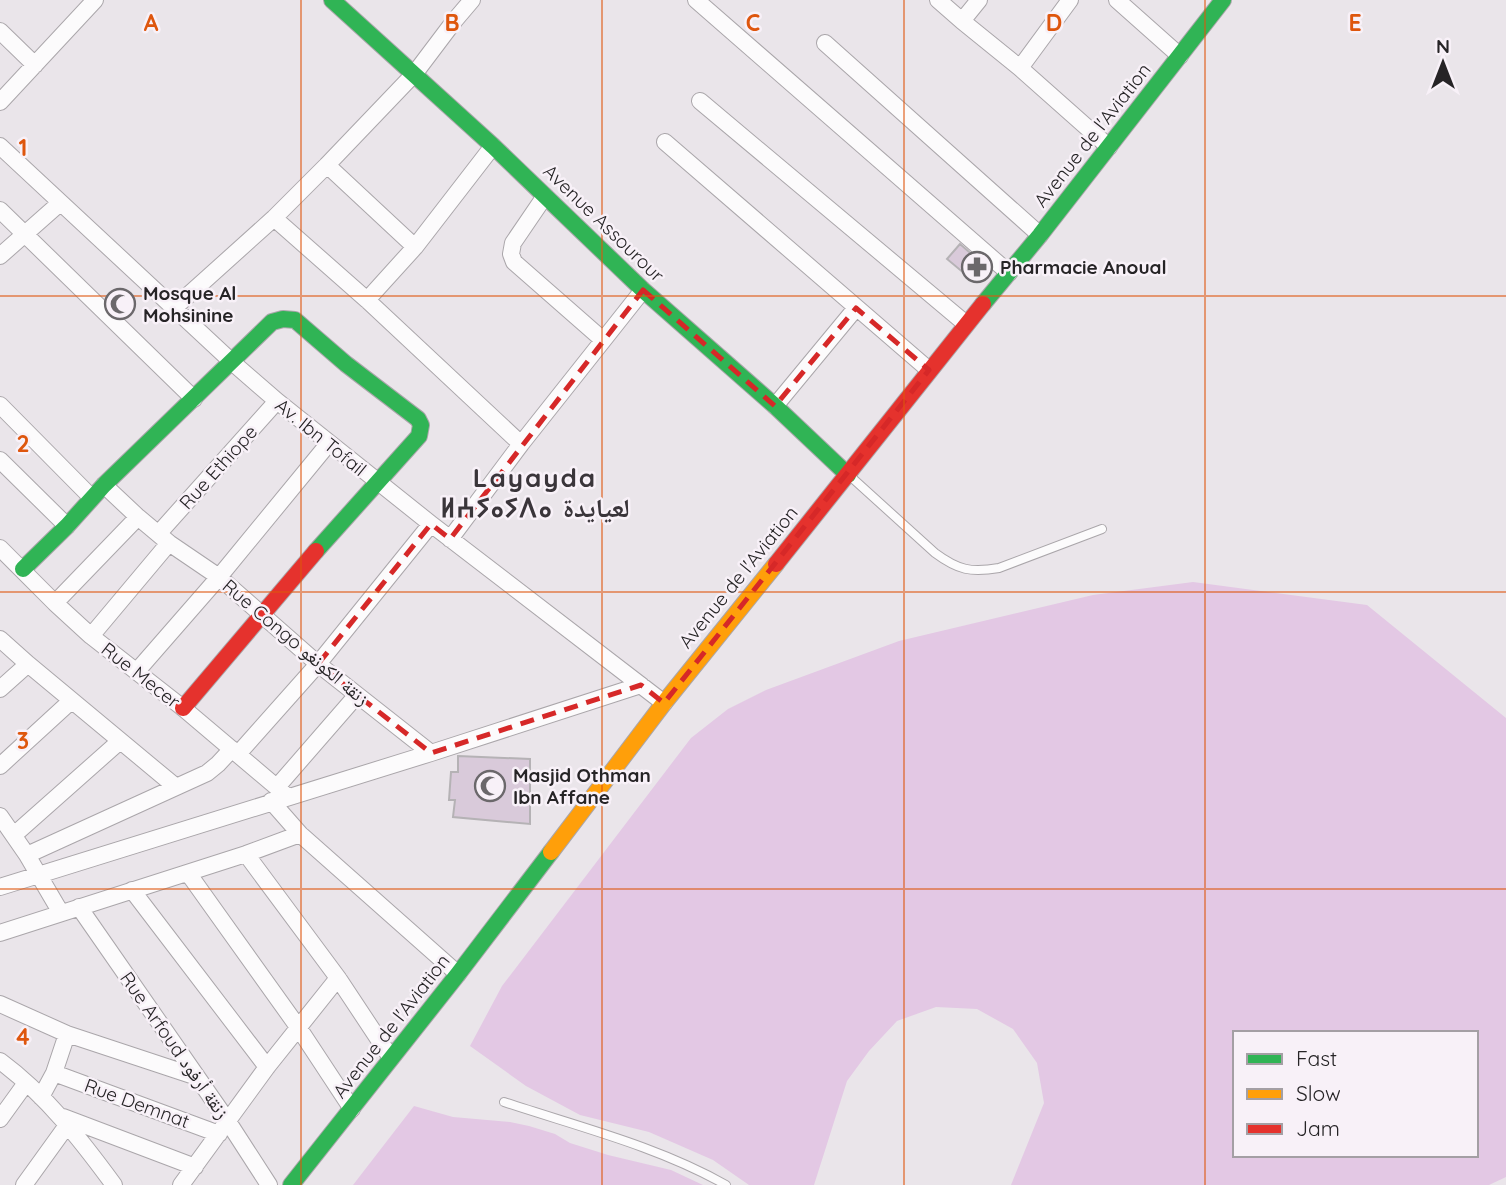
<svg xmlns="http://www.w3.org/2000/svg" width="1506" height="1185" font-family="Quicksand,'Noto Naskh Arabic','Noto Sans Tifinagh',sans-serif">
  <style>
    .green { fill: #e3c8e4; fill-rule: evenodd }
    .building { fill: #d9cada; stroke: #b5b2b5; stroke-width: 2 }
    .lines { fill: none; stroke-linecap: round; stroke-linejoin: round }
    .lane-casing { stroke: #aaa6aa; stroke-width: 10 }
    .street-casing { stroke: #aaa6aa; stroke-width: 18 }
    .fast-casing { stroke: #aaa6aa; stroke-width: 18 }
    .slow-casing { stroke: #aaa6aa; stroke-width: 18 }
    .jam-casing { stroke: #aaa6aa; stroke-width: 18 }
    .lane { stroke: #fcfbfc; stroke-width: 8 }
    .street { stroke: #fcfbfc; stroke-width: 16 }
    .fast { stroke: #30b455; stroke-width: 16 }
    .slow { stroke: #ff9f0a; stroke-width: 16 }
    .jam { stroke: #e5322d; stroke-width: 16 }
    .marked { fill: none; stroke: #d62828; stroke-width: 5; stroke-dasharray: 14 9; stroke-linejoin: round }
    .grid { fill: none; stroke: #de560d; stroke-width: 2; stroke-opacity: 0.55 }
    .labels { text-anchor: middle; dominant-baseline: central; stroke-width: 5; stroke-linejoin: round; paint-order: stroke }
    .street-label { font-size: 19px; fill: #262426; stroke: #f8f1f8 }
    .poi-label { font-size: 19px; font-weight: bold; fill: #262426; stroke: #f8f1f8; text-anchor: start }
    .district-label { font-size: 26px; font-weight: bold; letter-spacing: 2px; fill: #3a353a; stroke: #f8f1f8 }
    .grid-label { font-size: 23px; text-anchor: middle; font-weight: bold; fill: #de560d; stroke: #f8f1f8; stroke-width: 5; stroke-linejoin: round; paint-order: stroke }
  </style>
  <rect width="100%" height="100%" fill="#eae5ea"/>
  <path class="green" d="M1193,582L1367,605L1506,718V1177L1489,1185H1011L1044,1103L1037,1063L1013,1029L977,1009L936,1007L897,1021L869,1051L847,1081L814,1185H749L713,1160L649,1132L580,1115L526,1086L470,1046L502,986L691,738L728,709L766,690L899,641L1093,595ZM1235,1033H1476V1155H1235Z
    M414,1106L453,1117L510,1122L529,1126L555,1134L570,1143L608,1155L671,1170L703,1185H353Z"/>
  <path class="building" d="M960,244L984,265L971,279L947,259Z
    M122,290L134,301L122,314L110,303Z
    M458,756L530,759V824L453,817L455,800H449L451,772H458Z"/>
  <g class="lines">
    <g class="lane-casing">
      <path id="lane" d="M850,476L935,553C958,570 971,573 999,568L1102,529
        M504,1102C579,1127 657,1146 726,1185"/>
    </g>
    <g class="street-casing">
      <path id="street" d="M696,0L1009,273
        M938,0L962,21L1020,68L1109,147
        M1117,0L1180,56
        M962,21L979,0
        M0,31L35,65
        M825,43L1040,235
        M1020,68L1070,0
        M700,101L966,324
        M0,102L95,0
        M665,142L929,370
        M0,146L232,362L277,401L431,524L664,703
        M327,165L415,247
        M545,196L513,243L511,254L514,262L603,340
        M0,210L194,399
        M274,218L367,300L521,444
        M0,256L60,203
        M367,300L415,247L493,146
        M174,308L274,218L327,165L415,73L455,20L472,0
        M0,405L91,497
        M775,406L856,308
        M0,460L67,526
        M104,485L138,517L169,543L219,577L318,664L431,753
        M159,533L277,401
        M450,539L521,444L643,290
        M0,548L55,603L91,636L183,708L287,796
        M55,603L138,517
        M91,636L169,543
        M0,639L28,664L176,787
        M137,671L219,577L329,443
        M0,689L28,664
        M238,754L318,664L431,524
        M0,766L71,701
        M277,787L357,695
        M271,801L300,834L458,974
        M0,816L27,855L61,913
        M14,835L120,741
        M246,854L338,978L391,1058
        M27,855L207,773L218,764L232,749
        M188,873L298,1027L352,1109
        M0,887L431,753L641,685
        M132,890L267,1067
        M79,907L227,1120L269,1185
        M0,933L246,854L300,834
        M0,1004L67,1034L197,1077
        M0,1061C46,1095 81,1140 114,1185
        M54,1073L219,1134
        M41,1097L54,1073L67,1034
        M63,1117L195,1167
        M0,1119L26,1083
        M24,1185L68,1124
        M181,1185L267,1067L338,978"/>
    </g>
    <g class="fast-casing">
      <path id="fast" d="M332,0L493,146L643,290L775,406L848,475
        M983,304L1040,235L1223,0
        M23,569L67,526L104,485L272,322L283,319L295,320L346,364L418,419L421,425L419,436L316,551
        M291,1185L458,974L551,852"/>
    </g>
    <g class="slow-casing">
      <path id="slow" d="M551,852L664,703L776,564"/>
    </g>
    <g class="jam-casing">
      <path id="jam" d="M776,564L983,304
        M183,708L316,551"/>
    </g>
    <use href="#lane" class="lane"/>
    <use href="#street" class="street"/>
    <use href="#fast" class="fast"/>
    <use href="#slow" class="slow"/>
    <use href="#jam" class="jam"/>
  </g>
  <path class="marked" d="M643,290L775,406L856,308L929,370L664,703L641,685L431,753L318,664L431,524L450,539Z"/>
  <path class="grid" d="M301,0V1185M602,0V1185M904,0V1185M1205,0V1185M0,296H1506M0,592H1506M0,889H1506"/>
  <defs>
    <g id="pharmacy-ring" transform="scale(1.575)"><circle r="9.5" fill="#f8f1f8" stroke="#6b686b" stroke-width="1.5"/><path d="M-2-6h4v4h4v4h-4v4h-4v-4h-4v-4h4Z" fill="#6b686b"/></g>
    <g id="mosque-ring" transform="scale(1.575)"><circle r="9.5" fill="#f8f1f8" stroke="#6b686b" stroke-width="1.5"/><path d="M3.5-4.9A6 6 0 1 0 3.5 4.9A5 5 0 1 1 3.5-4.9Z" fill="#6b686b"/></g>
  </defs>
  <g fill-rule="evenodd">
    <use href="#pharmacy-ring" x="977" y="267"/>
    <use href="#mosque-ring" x="120" y="304"/>
    <use href="#mosque-ring" x="490" y="786"/>
  </g>
  <g class="labels">
    <g class="street-label">
      <text transform="translate(1092 135) rotate(-52)">Avenue de l'Aviation</text>
      <text transform="translate(604 223) rotate(44)">Avenue Assourour</text>
      <text transform="translate(321 437) rotate(39)">Av. Ibn Tofail</text>
      <text transform="translate(218 467) rotate(-48)">Rue Ethiope</text>
      <text transform="translate(738 577) rotate(-51)">Avenue de l'Aviation</text>
      <text transform="translate(296 642) rotate(40)">Rue Congo زنقة الكونغو</text>
      <text transform="translate(141 675) rotate(38)">Rue Mecer</text>
      <text transform="translate(391 1026) rotate(-52)">Avenue de l'Aviation</text>
      <text transform="translate(175 1045) rotate(55)">Rue Arfoud زنقة أرفود</text>
      <text transform="translate(137 1103) rotate(20)">Rue Demnat</text>
    </g>
    <g class="poi-label">
      <text x="1000" y="267">Pharmacie Anoual</text>
      <text x="143" y="293">Mosque Al<tspan x="143" dy="22">Mohsinine</tspan></text>
      <text x="513" y="775">Masjid Othman<tspan x="513" dy="22">Ibn Affane</tspan></text>
    </g>
    <g class="district-label">
      <text x="535" y="477">Layayda<tspan x="535" dy="30">ⵍⵄⵢⴰⵢⴷⴰ لعيايدة</tspan></text>
    </g>
  </g>
  <g class="grid-label">
    <text x="151" y="31">A</text>
    <text x="452" y="31">B</text>
    <text x="753" y="31">C</text>
    <text x="1054" y="31">D</text>
    <text x="1355" y="31">E</text>
    <text x="23" y="156">1</text>
    <text x="23" y="452">2</text>
    <text x="23" y="749">3</text>
    <text x="23" y="1045">4</text>
  </g>
  <rect x="1233" y="1031" width="245" height="126" fill="#f8f1f8" stroke="#a49fa4" stroke-width="2"/>
  <rect x="1247" y="1054" width="35" height="10" fill="#30b455" stroke="#a49fa4" stroke-width="2"/>
  <text x="1296" y="1066" font-size="21" fill="#262426">Fast</text>
  <rect x="1247" y="1089" width="35" height="10" fill="#ff9f0a" stroke="#a49fa4" stroke-width="2"/>
  <text x="1296" y="1101" font-size="21" fill="#262426">Slow</text>
  <rect x="1247" y="1124" width="35" height="10" fill="#e5322d" stroke="#a49fa4" stroke-width="2"/>
  <text x="1296" y="1136" font-size="21" fill="#262426">Jam</text>
  <g transform="translate(1443 63)" stroke="#f8f1f8" stroke-width="5" paint-order="stroke">
  <path d="M0-5L12 26L0 18L-12 26Z" fill="#262426"/>
  <text y="-10" font-size="19" font-weight="bold" text-anchor="middle" fill="#262426">N</text>
  </g>
</svg>
